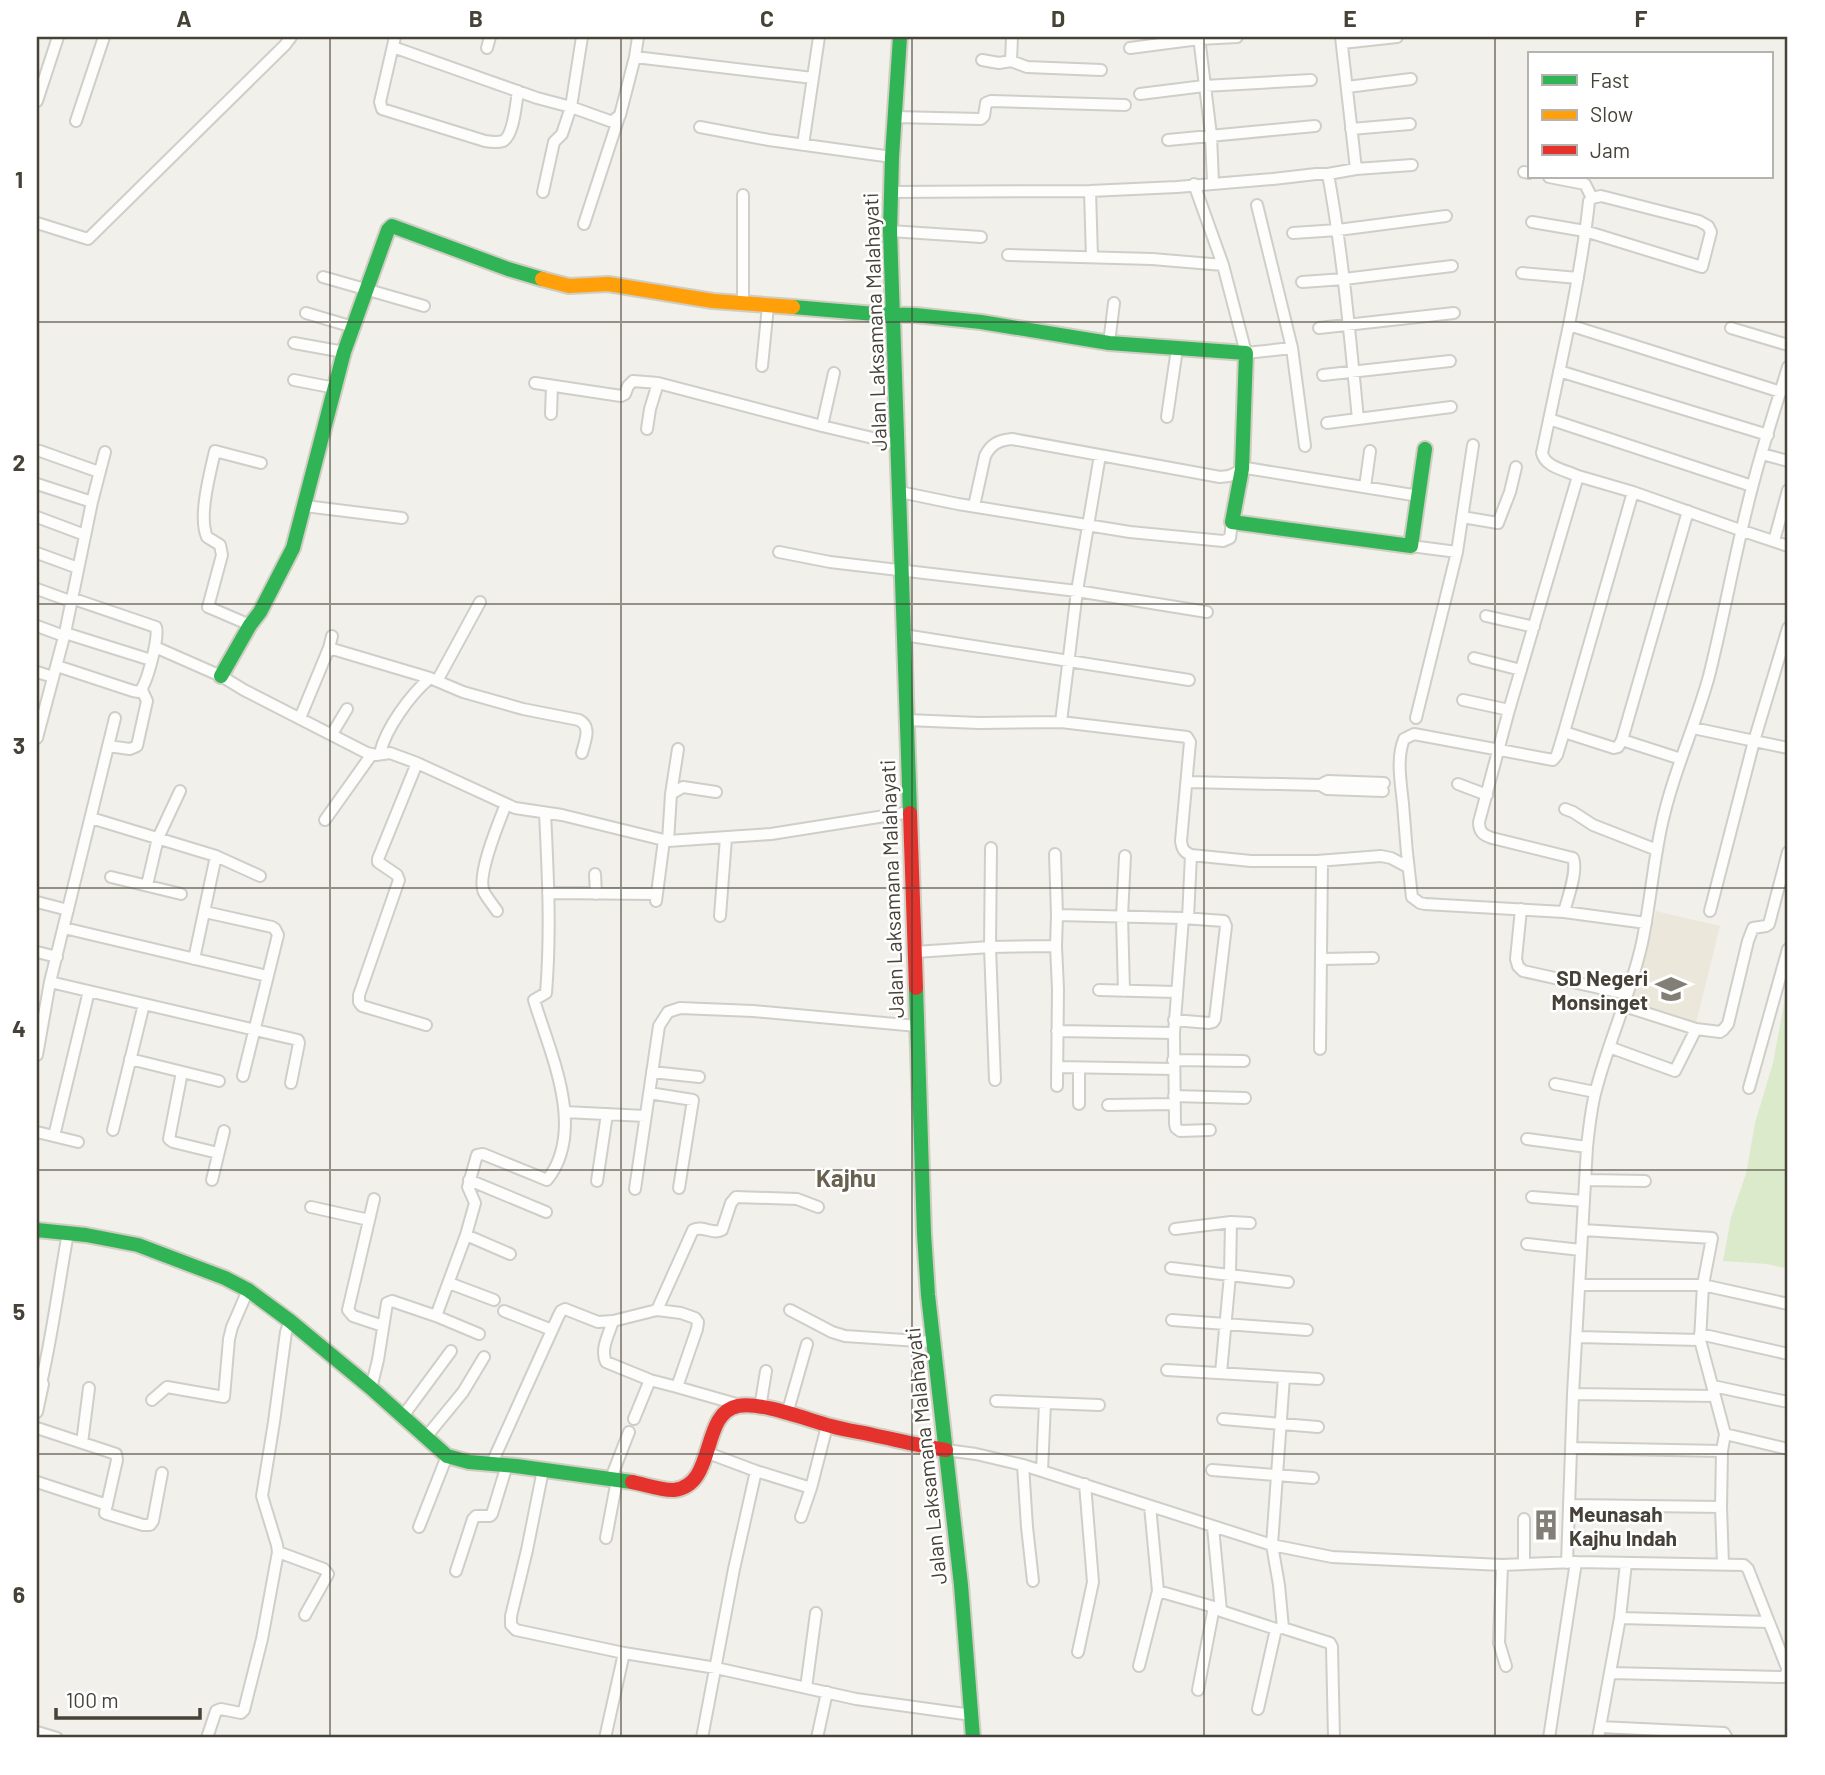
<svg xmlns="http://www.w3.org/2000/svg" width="1825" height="1775" font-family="Barlow,sans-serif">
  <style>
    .education { fill: #ebe8db }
    .green { fill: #dceacc }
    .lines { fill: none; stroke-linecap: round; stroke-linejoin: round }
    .street-casing { stroke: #cfcec8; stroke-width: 14 }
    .fast-casing { stroke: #d0cdc2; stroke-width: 18 }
    .slow-casing { stroke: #d0cdc2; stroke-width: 18 }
    .jam-casing { stroke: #d0cdc2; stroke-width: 18 }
    .street { stroke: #fdfdfc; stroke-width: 10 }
    .fast { stroke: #30b455; stroke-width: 14 }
    .slow { stroke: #ff9f0a; stroke-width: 14 }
    .jam { stroke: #e5322d; stroke-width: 14 }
    .grid { fill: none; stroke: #474237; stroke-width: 2; stroke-opacity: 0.55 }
    .labels { text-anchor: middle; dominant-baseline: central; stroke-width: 5; stroke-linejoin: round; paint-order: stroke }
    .street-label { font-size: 21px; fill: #474237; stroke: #fff }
    .poi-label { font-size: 21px; font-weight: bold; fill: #474237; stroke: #fff; text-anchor: end }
    .quarter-label { font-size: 24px; font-weight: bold; fill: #69614f; stroke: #fff }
    .neatline { fill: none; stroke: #474237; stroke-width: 2.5 }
    .grid-label { font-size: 23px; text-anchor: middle; font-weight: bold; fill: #474237 }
  </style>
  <rect width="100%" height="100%" fill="#f1f0eb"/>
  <path class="education" d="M1656,911L1720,926L1695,1027L1631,1011Z"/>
  <path class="green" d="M1788,982V1269L1767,1264L1723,1261L1731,1217L1746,1174L1755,1123L1773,1063Z"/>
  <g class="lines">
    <g class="street-casing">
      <path id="street" d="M395,37L380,102L382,109L485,141C491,142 497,143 503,141C514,135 516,103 518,91
        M1199,37L1211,135L1213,183
        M1341,37L1356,169L1328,174C1343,255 1350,337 1358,419
        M1342,43L1397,37
        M393,47L537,98L571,107L610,121L614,120L620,115L635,57L638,37
        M487,48L490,37
        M1130,48L1199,39L1237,37
        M635,57L813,78
        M982,60L999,63L1011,61L1027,67L1101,70
        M1011,61L1012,37
        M1347,87L1411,79
        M1140,94L1204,86L1311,80
        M37,101L58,37
        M894,117L981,119L984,116L986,103L991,101L1125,105
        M76,121L104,37
        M700,127L769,140L892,157
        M1351,129L1410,124
        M1168,140L1315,126
        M803,145L819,37
        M1356,169L1412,165
        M1524,172L1529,173
        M1549,177L1585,184L1592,198
        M1194,184L1223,265L1246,353L1292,348L1305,446
        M1090,191L1092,257
        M543,192L554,142L562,134L571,107L582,37
        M891,192L1090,191L1177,187L1273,179L1316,174H1328
        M743,195V305
        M1257,205L1292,348
        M1532,222L1585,231L1702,267L1711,232L1708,226L1699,221L1601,196L1592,198L1589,201C1585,242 1577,284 1569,325
        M37,223L88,239L285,45L291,37
        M584,224L619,117
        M890,231L981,237
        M1293,233L1338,230L1446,216
        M1008,255L1152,259L1223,265
        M1522,273L1578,278
        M323,277L424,306
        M1302,282L1344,279L1452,266
        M306,313L353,327
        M1319,328L1454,313
        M1731,328L1788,345
        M294,343L344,352
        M1109,343L1114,303
        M762,366L768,306
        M1559,371L1768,435
        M834,373L822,426L898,444
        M1323,375L1450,361
        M294,380L335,388
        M535,383L621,396L625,394L628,386L633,381L658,383L822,426
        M551,414L552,386
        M1167,417L1177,349
        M1549,419L1752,486
        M1327,423L1451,407
        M647,429L650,409L658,383
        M40,451L99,472
        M1762,454L1788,461
        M1578,476C1565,470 1545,467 1542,453L1569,325L1781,392
        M37,484L92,502
        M1365,487L1370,451
        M900,492L958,504L1130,532L1223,541L1230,538L1232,522
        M305,506L402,518
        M974,506L985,456C991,444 999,440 1012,439L1220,477L1229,476L1246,468L1419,496
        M37,517L85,535
        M1462,517L1498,523L1510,492L1516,467
        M1774,541L1788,490
        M1411,546L1457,552
        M779,552L830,562L1077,591L1207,612
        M37,553L78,568
        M37,589L70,601
        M1486,616L1534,627
        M250,625L208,607L222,555L220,545L207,537C198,517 210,473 215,451L261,463
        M37,626L64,636
        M65,633L151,660
        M904,635L1189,680
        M155,647L221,676L244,690L367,753L376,755L390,753L417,763L515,808L562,815L668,841L771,834L910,812
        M329,648L430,678L463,692L523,709L579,720C592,727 585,740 582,753
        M1474,658L1521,670
        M57,666L133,691L139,692C147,685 159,638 156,627L71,598
        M37,672L53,677
        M437,681L480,602
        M1463,700L1509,710
        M300,718L329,648L332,636
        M1416,718L1457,552L1473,445
        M907,720L979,723L1061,722L1187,737L1190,742L1181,841C1182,849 1184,852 1191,855L1251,861H1317L1381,856L1391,858L1408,867
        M1061,722L1077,591L1100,455
        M1693,728L1788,748
        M1564,732L1633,492
        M332,734L347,709
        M37,738L65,633L92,502L105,452
        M1622,740L1688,511
        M108,746L130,749L137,746L147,701L142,690
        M380,753C386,728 410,695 430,678
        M417,763L378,859V862L397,875L399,880L359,995V1002L362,1006L426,1025
        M1187,782L1320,785L1328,781L1384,783
        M1458,784L1487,795
        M1320,785L1327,789L1383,791
        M671,794L683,787L716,792
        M1565,809L1573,812L1593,825L1657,850
        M91,818L216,856L260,876
        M325,820L372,754
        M668,841L671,794L678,749
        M991,848L990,947L995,1080
        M1055,854L1057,915L1056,946L1058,989L1057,1086
        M595,874L596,894
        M111,877L181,894
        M147,885L158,838L180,791
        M548,893L657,894
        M656,901L664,840
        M37,902L68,910
        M1521,909L1516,959L1518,966L1523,971L1627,994
        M497,911C493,905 487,898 484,892C476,876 499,822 506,804
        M1710,911L1754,741L1788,628
        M205,912L272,927L275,929L278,935L243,1076
        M1564,912C1568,897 1578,871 1573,858L1492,838C1483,835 1479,832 1479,822L1509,710L1578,476L1633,492L1743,531L1788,546
        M1057,915L1183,918L1224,921L1226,926L1215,1019L1213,1022L1209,1023L1174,1020
        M720,916L726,838
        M1183,918L1174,1033L1175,1124L1176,1128L1180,1131L1210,1130
        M1188,918L1191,855
        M1646,923L1564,912L1425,904L1420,903L1412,897C1408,866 1405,835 1403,804C1401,783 1396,759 1404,739L1414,734L1553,760L1557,755L1564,732L1614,748L1618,747L1622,740L1681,759
        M64,928L267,976
        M37,952L57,957
        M915,952L990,947L1056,946
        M194,959L216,856
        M1321,959L1373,958
        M50,982L298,1040L299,1043L291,1083
        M1099,990L1176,992
        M1124,991L1122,916L1125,856
        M1624,1006L1696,1029L1720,1032L1723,1030L1728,1024L1748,941L1753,928L1766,926L1769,924L1788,852
        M1057,1031L1174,1033
        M1609,1047L1675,1071L1696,1029
        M1320,1049L1322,861
        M37,1055L50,982L115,718
        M130,1059L219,1081
        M1173,1060L1244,1061
        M1057,1067L1174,1069
        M1079,1068V1104
        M182,1072L169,1139L173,1142L218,1153
        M652,1072L699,1077
        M1555,1084L1595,1092
        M1749,1088L1788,949
        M649,1093L693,1100L679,1188
        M1174,1096L1245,1098
        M1108,1105L1174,1104
        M565,1112L645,1116
        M113,1130L144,1004
        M37,1132L78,1142
        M54,1136L89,991
        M1527,1139L1587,1147
        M212,1180L224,1131
        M469,1180L546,1212
        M1586,1180L1645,1181
        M597,1181L607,1114
        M635,1189L659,1026L668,1012L680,1008L753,1011L917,1026
        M1532,1197L1584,1201
        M374,1199L348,1310L353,1316L383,1326
        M311,1207L369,1220
        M1175,1229L1231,1222L1250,1223
        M1583,1230L1712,1238L1703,1285L1700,1340L1725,1434L1722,1451L1721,1507L1723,1564
        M466,1235L510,1254
        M1527,1244L1581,1250
        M1171,1268L1288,1282
        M449,1283L494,1300
        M1580,1285H1703L1788,1304
        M657,1310L693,1230C703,1225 713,1235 722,1230L731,1203L736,1197L797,1199L818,1207
        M790,1310L832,1332L845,1336L933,1342
        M504,1311L552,1330
        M436,1316L479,1334
        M1172,1320L1307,1330
        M290,1321L286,1332L274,1422L262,1496L277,1545L278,1552L324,1569L328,1574L305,1615
        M1700,1334L1788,1354
        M1576,1337L1700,1340
        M1167,1370L1284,1377L1272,1545L1279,1585L1283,1628
        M1221,1373L1230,1275L1231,1222
        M1284,1377L1318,1379
        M42,1379C53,1331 59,1282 68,1233
        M1713,1386L1788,1402
        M677,1387L740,1405
        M371,1388L378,1360L387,1303L392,1301L436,1316L466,1235L475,1203L468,1187L477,1155L483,1154L547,1180C587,1130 550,1053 534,1000L546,993C551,933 548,873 545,813
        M1573,1394L1715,1396
        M152,1400L167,1387L224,1397L229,1339L232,1327L248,1290
        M996,1401L1099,1405
        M760,1408L766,1371
        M37,1412L43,1384L39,1374
        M787,1414L807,1344
        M403,1416L451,1351
        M634,1419L650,1380
        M1223,1419L1318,1427
        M37,1428L116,1454L117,1460L105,1513L107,1514L143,1525H150L153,1521L162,1473
        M1725,1434L1788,1449
        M426,1437L463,1392L484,1357
        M82,1443L89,1388
        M1571,1448L1722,1451
        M946,1450L976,1454L1023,1465L1272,1545L1332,1557L1502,1565L1576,1562L1744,1565L1748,1569L1787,1668V1673L1783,1677L1610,1673
        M708,1453L756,1471L811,1488L827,1426
        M492,1463L558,1317L561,1311L565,1309L598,1322L613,1321L657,1310L681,1313L695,1318L698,1322L697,1329L677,1387L650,1380L606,1362C600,1349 609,1334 613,1321
        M1023,1465L1027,1527L1033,1581
        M543,1470L527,1550L511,1616V1625L516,1630L624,1653L716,1668L856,1699L972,1715
        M1212,1470L1313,1478
        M1042,1471L1045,1403
        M611,1478L629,1432
        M37,1482L107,1505
        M1569,1505L1721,1507
        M801,1517L811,1488
        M1524,1519V1563
        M419,1527L447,1456
        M1213,1527L1221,1611
        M606,1538L617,1480
        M1567,1563L1573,1394L1587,1147C1589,1128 1591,1108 1596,1090C1609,1040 1631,993 1642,943C1650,905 1653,866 1661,828C1672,775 1695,727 1709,676C1725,612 1736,547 1753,484C1763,445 1776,406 1788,367
        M1502,1565L1499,1643L1506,1666
        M456,1571L473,1519L476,1516H490L492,1514L507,1465
        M1158,1591L1214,1607L1221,1611L1276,1629L1283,1628L1330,1643L1332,1647L1334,1738
        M1620,1618L1769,1622
        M1078,1652L1093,1582L1085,1484
        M1139,1666L1158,1591L1150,1506
        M806,1688L816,1613
        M1198,1690L1214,1607
        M1258,1709L1276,1629
        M1600,1727L1724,1733L1727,1738
        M37,1732L57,1738
        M207,1738L216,1711L221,1709L241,1713L244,1710L262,1639L278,1552
        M605,1738L624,1653
        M702,1738L734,1569L756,1471
        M817,1738L827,1692
        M1549,1738L1576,1562
        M1598,1738L1620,1618L1626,1563"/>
    </g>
    <g class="fast-casing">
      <path id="fast" d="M900,37L892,157L890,231L910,813
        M793,307L875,314L915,315L981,322L1109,343L1246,353L1242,469L1232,522L1411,546L1425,449
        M221,676L250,625L260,612L293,548L344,352L388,230L392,226L508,269L542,279
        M916,988L924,1234L928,1295L961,1585L973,1738
        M37,1230L86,1235L138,1245L225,1278L248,1290L290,1321L371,1388L447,1456L469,1462L516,1466L632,1482"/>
    </g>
    <g class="slow-casing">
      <path id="slow" d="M542,279L569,286L608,284L713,301L793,307"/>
    </g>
    <g class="jam-casing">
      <path id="jam" d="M910,813L916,988
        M632,1482C643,1484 663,1491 674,1490C717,1485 700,1413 738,1406C760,1401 808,1420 831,1426C845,1430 859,1432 873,1435C897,1440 921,1446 946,1450"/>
    </g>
    <use href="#street" class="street"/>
    <use href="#fast" class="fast"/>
    <use href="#slow" class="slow"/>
    <use href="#jam" class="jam"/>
  </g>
  <path class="grid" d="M330,37V1738M621,37V1738M912,37V1738M1204,37V1738M1495,37V1738M37,322H1788M37,604H1788M37,888H1788M37,1170H1788M37,1454H1788"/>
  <defs>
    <g id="school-bare" transform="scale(2.415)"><path d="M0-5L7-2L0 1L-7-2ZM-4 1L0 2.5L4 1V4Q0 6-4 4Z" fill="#827f76" stroke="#fff" stroke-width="2.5" paint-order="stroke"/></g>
    <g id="building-bare" transform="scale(2.415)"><path d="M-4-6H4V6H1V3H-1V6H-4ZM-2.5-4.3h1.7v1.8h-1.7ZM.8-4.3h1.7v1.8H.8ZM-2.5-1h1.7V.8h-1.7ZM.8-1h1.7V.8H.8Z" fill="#827f76" stroke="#fff" stroke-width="2.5" paint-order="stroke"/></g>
  </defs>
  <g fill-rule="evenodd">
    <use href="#school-bare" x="1671" y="989"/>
    <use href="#building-bare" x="1546" y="1525"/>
  </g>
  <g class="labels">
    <g class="street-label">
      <text transform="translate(874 322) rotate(-92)">Jalan Laksamana Malahayati</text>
      <text transform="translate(891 889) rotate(-92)">Jalan Laksamana Malahayati</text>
      <text transform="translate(925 1456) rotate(-96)">Jalan Laksamana Malahayati</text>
    </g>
    <g class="poi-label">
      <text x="1648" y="977">SD Negeri<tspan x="1648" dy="24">Monsinget</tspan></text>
      <text x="1569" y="1513" text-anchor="start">Meunasah<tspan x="1569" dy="24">Kajhu Indah</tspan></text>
    </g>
    <g class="quarter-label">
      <text x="846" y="1177">Kajhu</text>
    </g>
  </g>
  <rect width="1825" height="1775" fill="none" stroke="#ffffff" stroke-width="77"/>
  <rect x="1528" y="52" width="245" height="126" fill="#ffffff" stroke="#b5b3af" stroke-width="2"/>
  <rect x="1542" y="75" width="35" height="10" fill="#30b455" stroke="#b5b3af" stroke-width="2"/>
  <text x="1590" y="88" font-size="21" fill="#474237">Fast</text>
  <rect x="1542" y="110" width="35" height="10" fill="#ff9f0a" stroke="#b5b3af" stroke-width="2"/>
  <text x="1590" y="122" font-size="21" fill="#474237">Slow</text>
  <rect x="1542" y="145" width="35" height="10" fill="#e5322d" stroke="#b5b3af" stroke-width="2"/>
  <text x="1590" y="158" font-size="21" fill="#474237">Jam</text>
  <path d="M56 1708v10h144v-10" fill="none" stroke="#474237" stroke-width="3.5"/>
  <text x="66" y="1708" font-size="21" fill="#474237" stroke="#ffffff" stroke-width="5" paint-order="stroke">100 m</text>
  <rect x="38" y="38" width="1748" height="1698" class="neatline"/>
  <g class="grid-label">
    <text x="184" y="27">A</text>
    <text x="476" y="27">B</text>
    <text x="767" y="27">C</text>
    <text x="1058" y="27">D</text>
    <text x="1350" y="27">E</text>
    <text x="1641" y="27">F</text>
    <text x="19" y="188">1</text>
    <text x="19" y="471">2</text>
    <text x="19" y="754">3</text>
    <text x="19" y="1037">4</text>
    <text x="19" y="1320">5</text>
    <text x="19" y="1603">6</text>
  </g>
</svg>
